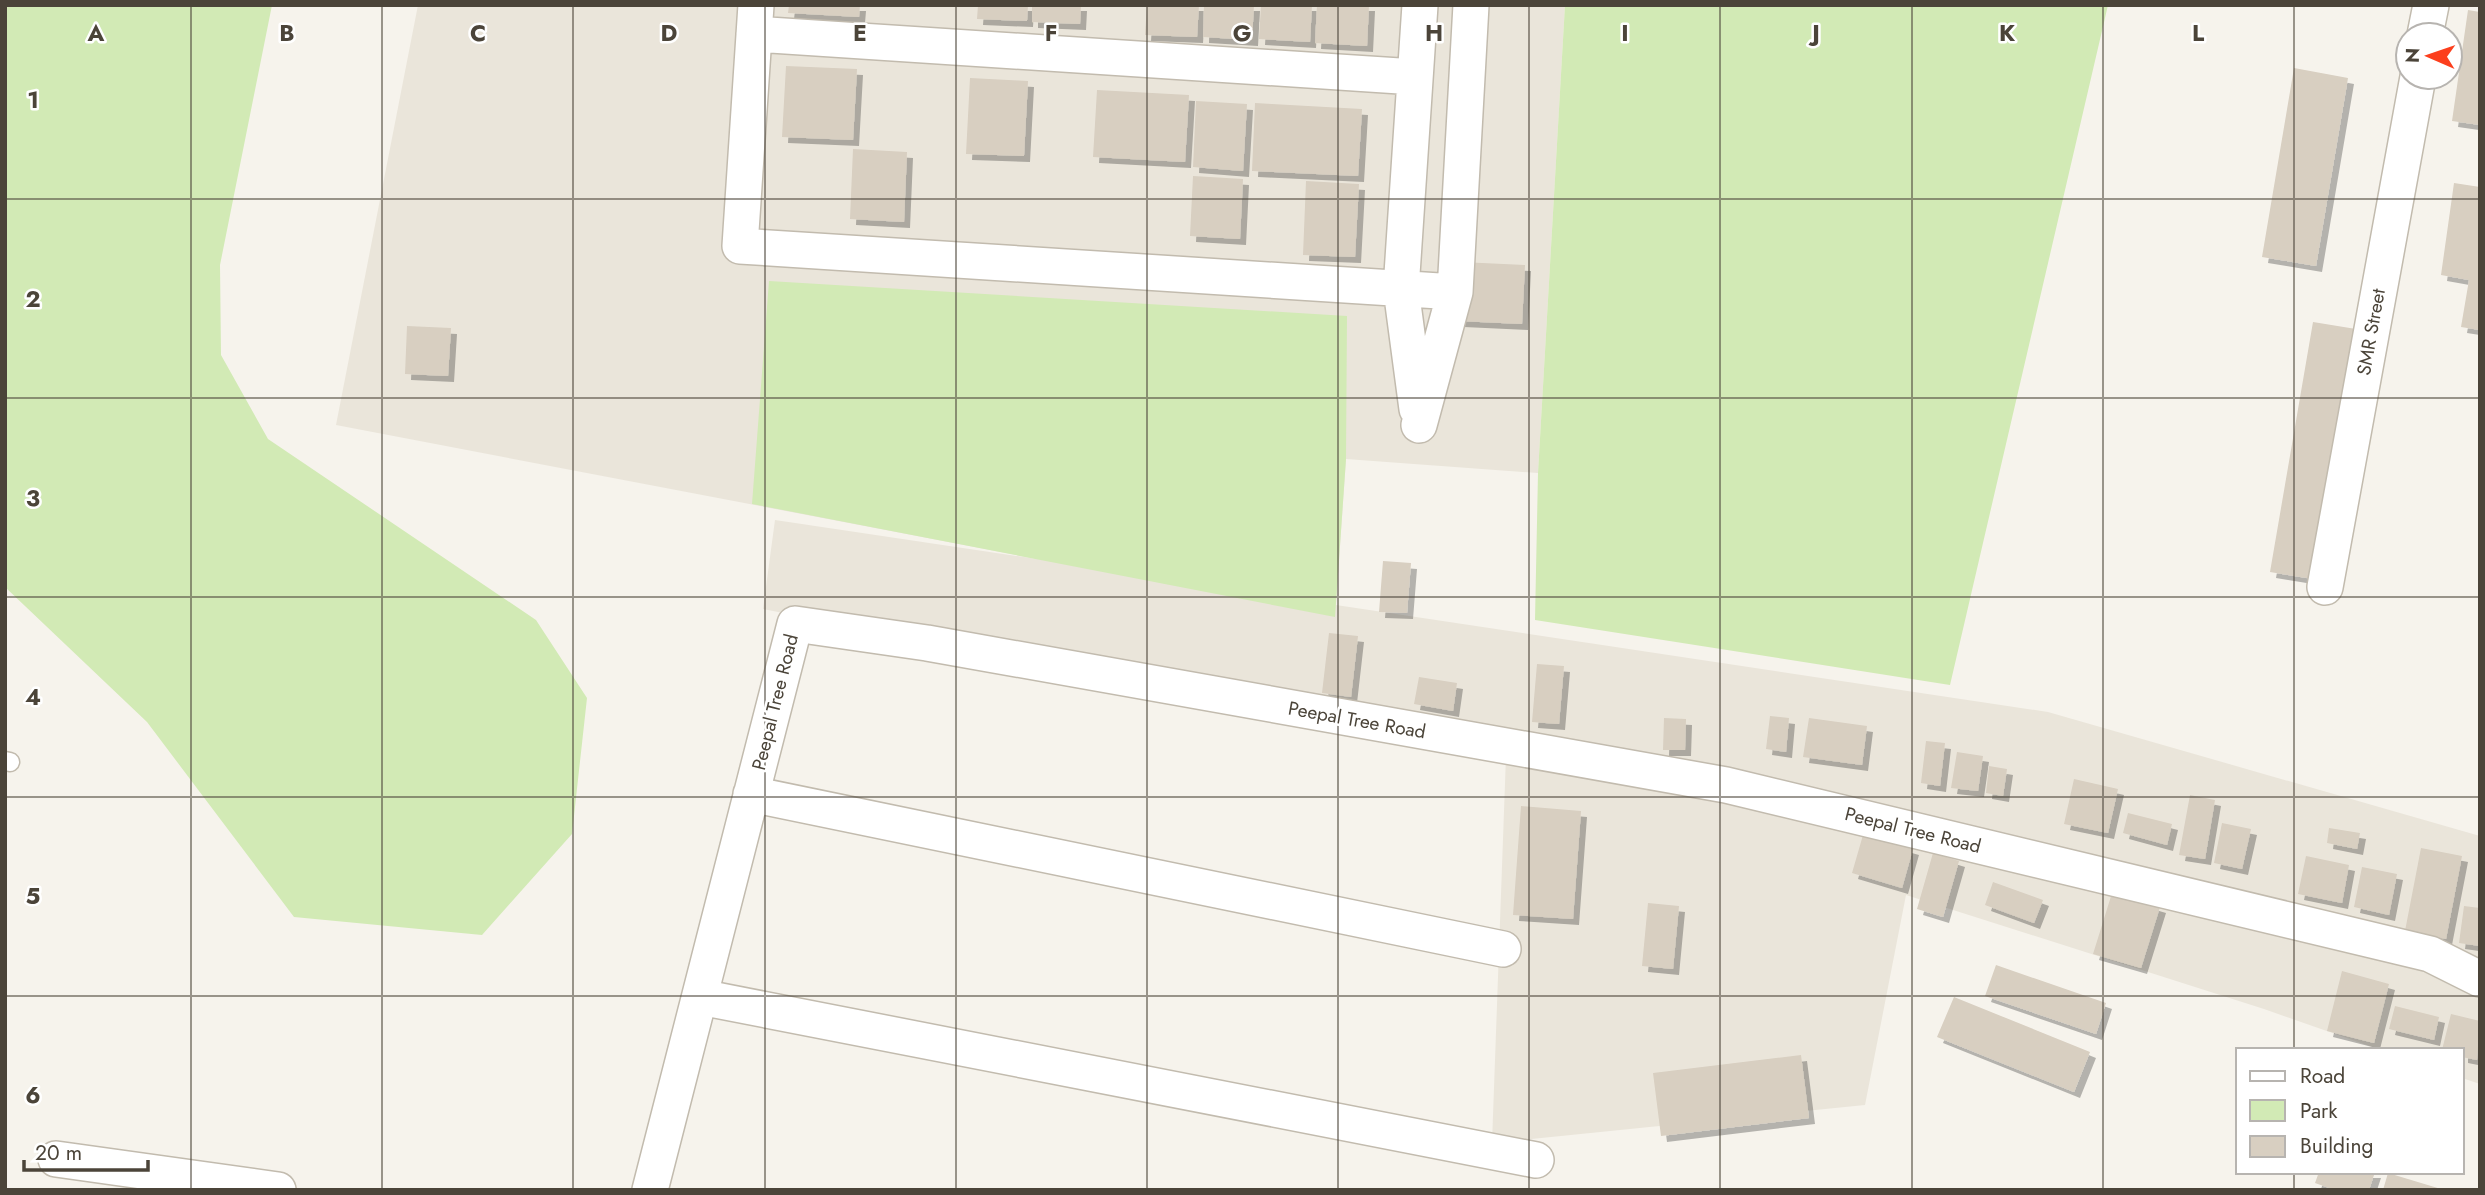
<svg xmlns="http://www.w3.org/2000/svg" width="2485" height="1195" font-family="Jost,sans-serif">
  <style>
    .residential { fill: #eae5da }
    .green { fill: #d2eab5 }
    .building { fill: #d8cfc1; filter: url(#shadow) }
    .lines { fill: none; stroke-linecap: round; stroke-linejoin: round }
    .service-casing { stroke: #c2bbae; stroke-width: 21 }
    .minor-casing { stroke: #c2bbae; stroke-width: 38 }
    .service { stroke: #fff; stroke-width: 18 }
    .minor { stroke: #fff; stroke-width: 35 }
    .grid { fill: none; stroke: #4b4439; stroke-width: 2; stroke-opacity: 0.55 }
    .labels { text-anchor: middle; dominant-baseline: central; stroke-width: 5; stroke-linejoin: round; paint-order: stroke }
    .street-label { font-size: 19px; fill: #4b4439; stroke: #fff }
    .grid-label { font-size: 23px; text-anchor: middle; font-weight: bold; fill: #4b4439; stroke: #fff; stroke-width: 5; stroke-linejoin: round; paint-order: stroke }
  </style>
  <defs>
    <filter id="shadow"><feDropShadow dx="6" dy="6" stdDeviation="0" flood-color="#0004"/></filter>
  </defs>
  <rect width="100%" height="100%" fill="#f6f3ec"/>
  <path class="residential" d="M418,5H1565L1538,473L1346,459L1336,605L2048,712L2480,836V1084L2462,1078V1050H2381L2264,1009L1906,895L1865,1105L1492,1143L1506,756L763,609L775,520L1037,559L336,425Z"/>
  <path class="green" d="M5,5H272L220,265L221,355L268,439L536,620L587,698L572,834L482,935L294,917L147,722L5,587Z
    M1565,5H2108L1950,685L1535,620L1538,473Z
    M769,281L1347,316L1346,459L1335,617L752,504Z"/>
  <path class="building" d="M789,5H860L859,17L788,13Z
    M978,5H1028L1027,21L977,19Z
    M1032,5H1081L1080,24L1032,22Z
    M1147,5H1199L1197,37L1145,35Z
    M1204,5H1254L1252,40L1203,37Z
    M1261,5H1312L1310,42L1259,39Z
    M1317,5H1369L1367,46L1315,43Z
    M2468,10L2480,12V125L2452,121Z
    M786,66L857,69L853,140L782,137Z
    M2294,68L2348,78L2316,266L2262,257Z
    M970,78L1028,81L1024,156L966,154Z
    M1097,90L1189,95L1185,162L1093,157Z
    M1196,101L1247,104L1243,171L1193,167Z
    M1255,103L1362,109L1358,176L1252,171Z
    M853,149L907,152L904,222L850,219Z
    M1193,176L1243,179L1240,239L1190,236Z
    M1306,181L1359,184L1355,257L1303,255Z
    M2454,183L2480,187V330L2461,327L2469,280L2441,275Z
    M1461,262L1525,265L1522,324L1458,321Z
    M2313,322L2362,330L2319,580L2270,572Z
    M407,326L451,328L448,376L405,374Z
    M1383,561L1411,563L1407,613L1379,612Z
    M1329,633L1358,636L1351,697L1322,693Z
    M1537,664L1564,666L1559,724L1532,722Z
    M1419,677L1457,683L1453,711L1414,704Z
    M1770,716L1789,718L1786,752L1766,749Z
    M1664,718L1686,719L1685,750H1663Z
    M1809,718L1867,726L1862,765L1803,757Z
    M1926,741L1945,743L1940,786L1921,783Z
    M1957,752L1983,756L1978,791L1951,788Z
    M1989,766L2007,769L2003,796L1986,793Z
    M2074,779L2118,789L2108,833L2064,824Z
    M2190,795L2215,800L2205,859L2179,855Z
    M1521,806L1581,811L1573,919L1513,915Z
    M2128,813L2172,824L2167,845L2123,833Z
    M2222,823L2251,829L2242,869L2214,863Z
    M2329,828L2360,833L2357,849L2327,843Z
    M1863,835L1913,849L1902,888L1852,873Z
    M2421,848L2462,856L2446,939L2405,931Z
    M1933,853L1959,861L1943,917L1917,909Z
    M2306,856L2349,865L2342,903L2298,894Z
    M2362,867L2397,874L2389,915L2354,907Z
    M1993,882L2043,900L2034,923L1985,905Z
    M2112,893L2160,907L2141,968L2093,954Z
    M1648,903L1679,906L1673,969L1642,966Z
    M2464,906L2480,908V946L2459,943Z
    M1996,965L2106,1003L2096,1034L1985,996Z
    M2342,971L2389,984L2374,1043L2327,1031Z
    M1954,997L2090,1052L2074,1092L1937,1037Z
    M2395,1006L2439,1017L2434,1040L2389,1029Z
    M2451,1014L2480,1021L2477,1060L2462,1057V1050H2442Z
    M1801,1055L1809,1118L1661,1136L1653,1073Z
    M2319,1172H2375L2369,1190H2335L2315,1183Z
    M2388,1173L2441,1189V1190H2383Z"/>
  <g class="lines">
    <g class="service-casing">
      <path id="service" d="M5,761L10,762"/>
    </g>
    <g class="minor-casing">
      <path id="minor" d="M756,5L740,246L1455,292
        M754,34L1415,77
        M2425,35L2431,5
        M1417,409L1401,289L1420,5
        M1419,425L1455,292L1471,5
        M2325,587L2418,77
        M751,794L1503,949
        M700,997L1536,1160
        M56,1159L278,1190
        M650,1190L795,624L927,643L1726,785L2430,954L2480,979"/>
    </g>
    <use href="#service" class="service"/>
    <use href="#minor" class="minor"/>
  </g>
  <path class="grid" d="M191,5V1190M382,5V1190M573,5V1190M765,5V1190M956,5V1190M1147,5V1190M1338,5V1190M1529,5V1190M1720,5V1190M1912,5V1190M2103,5V1190M2294,5V1050M5,199H2480M5,398H2480M5,597H2480M5,797H2480M5,996H2480M2294,1172V1190"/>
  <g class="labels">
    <g class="street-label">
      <text transform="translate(2371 332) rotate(-80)">SMR Street</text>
      <text transform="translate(775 702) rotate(-76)">Peepal Tree Road</text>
      <text transform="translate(1357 720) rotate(10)">Peepal Tree Road</text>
      <text transform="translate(1913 830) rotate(14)">Peepal Tree Road</text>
    </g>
  </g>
  <g class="grid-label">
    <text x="96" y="41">A</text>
    <text x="287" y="41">B</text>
    <text x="478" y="41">C</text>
    <text x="669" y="41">D</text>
    <text x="860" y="41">E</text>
    <text x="1051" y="41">F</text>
    <text x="1242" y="41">G</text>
    <text x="1434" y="41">H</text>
    <text x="1625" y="41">I</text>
    <text x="1816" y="41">J</text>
    <text x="2007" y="41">K</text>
    <text x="2198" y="41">L</text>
    <text x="33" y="108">1</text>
    <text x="33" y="307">2</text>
    <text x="33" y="506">3</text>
    <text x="33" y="705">4</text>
    <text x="33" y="904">5</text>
    <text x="33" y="1103">6</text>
  </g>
  <rect width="2485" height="1195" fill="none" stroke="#4b4439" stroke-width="14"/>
  <rect x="2236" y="1048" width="228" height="126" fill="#ffffff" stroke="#b7b4b0" stroke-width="2"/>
  <rect x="2250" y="1071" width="35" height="10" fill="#ffffff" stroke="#b7b4b0" stroke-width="2"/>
  <text x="2300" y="1083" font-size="21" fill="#4b4439">Road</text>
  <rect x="2250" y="1100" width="35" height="21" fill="#d2eab5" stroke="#b7b4b0" stroke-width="2"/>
  <text x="2300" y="1118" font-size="21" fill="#4b4439">Park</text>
  <rect x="2250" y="1136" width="35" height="21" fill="#d8cfc1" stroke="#b7b4b0" stroke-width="2"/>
  <text x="2300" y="1153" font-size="21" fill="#4b4439">Building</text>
  <g transform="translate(2429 56) rotate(272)"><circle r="33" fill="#ffffff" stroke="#b7b4b0" stroke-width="2"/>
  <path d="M0-5L12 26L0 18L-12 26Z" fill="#fc3f1d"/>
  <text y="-10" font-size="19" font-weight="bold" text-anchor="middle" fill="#4b4439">N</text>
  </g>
  <path d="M24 1160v10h124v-10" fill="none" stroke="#4b4439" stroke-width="3.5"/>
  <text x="35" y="1160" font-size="21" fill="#4b4439" stroke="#ffffff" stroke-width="5" paint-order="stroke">20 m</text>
</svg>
